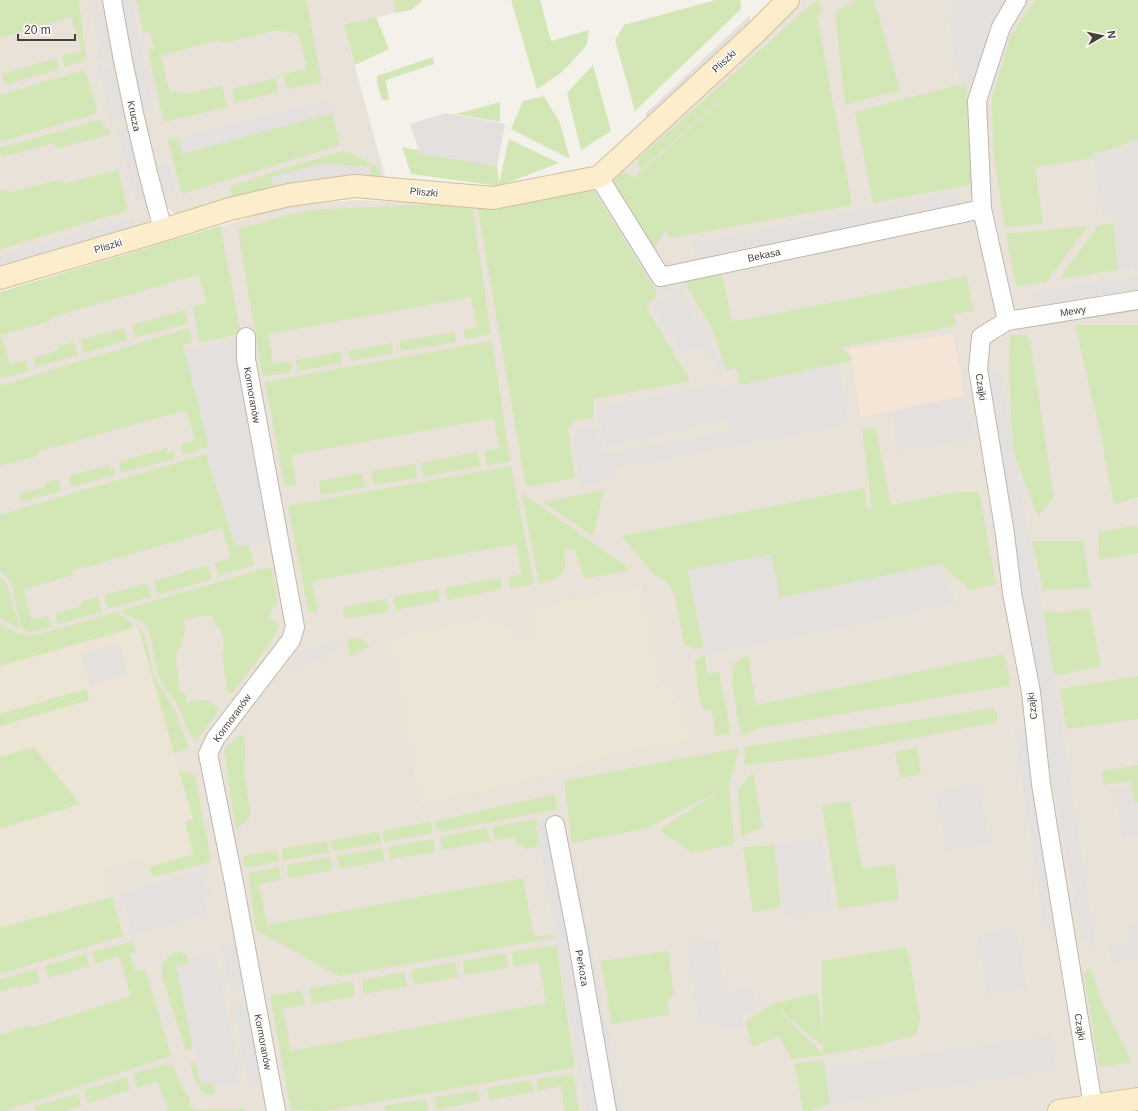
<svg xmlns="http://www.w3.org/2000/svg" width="1138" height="1111" font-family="Helvetica,sans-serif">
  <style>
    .residential { fill: #e8e2d8 }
    .commercial { fill: #f4e5d6 }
    .education { fill: #ece4d4 }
    .green { fill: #d3e6b5; fill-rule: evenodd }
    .parking { fill: #e3e0de }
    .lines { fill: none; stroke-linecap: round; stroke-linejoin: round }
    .street-casing { stroke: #bfb7ac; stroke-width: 20 }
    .secondary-casing { stroke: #d1bf9b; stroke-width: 24 }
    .street { stroke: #fff; stroke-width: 18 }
    .secondary { stroke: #fcedcc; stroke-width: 22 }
    .labels { text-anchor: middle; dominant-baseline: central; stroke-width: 3; stroke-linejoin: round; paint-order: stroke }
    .street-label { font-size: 10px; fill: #484038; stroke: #fff }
  </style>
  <rect width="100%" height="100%" fill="#f4f0ea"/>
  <path class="residential" d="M0,0H394L395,13L344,26L373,133L385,176L383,181L181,217L175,215L168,208L149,213V220L146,225L137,231L133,217L0,255Z
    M802,0H1138V1111H0V292L291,205L357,200L472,205L599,179Z"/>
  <path class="commercial" d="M953,334L965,396L861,417L849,349Z"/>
  <path class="education" d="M641,585L661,685L673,683L676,700H681L690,741L619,754L538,778L483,792L421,804L389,638L488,616L522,638L535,636L530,607Z
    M138,626L193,820L185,822L194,854L146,868L144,860L105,870L112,897L0,928V666Z"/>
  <path class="green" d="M0,0H79L86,60L65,67L62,56L82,51L71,17L0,38Z
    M137,0H306L322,82L287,89L283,74L307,69L299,34L277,30L225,43L217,40L161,56L169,91L191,94L222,85L227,107L164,122L148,51L154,49L150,31L143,33Z
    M394,0H423L411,10L395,13Z
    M511,0H540L551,41L589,30L587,45L561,73L537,89Z
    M716,0H740L741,9L635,111L615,40L624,25Z
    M817,0H818L822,12L817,16L852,205L670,238L665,231L649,257L604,185L624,172L634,178L756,70L640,170L638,159Z
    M856,0H874L900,90L845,105L835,12Z
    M1035,0H1138V139L1083,160L1035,167L1043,224L1005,227L993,149L992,99L1010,37Z
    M376,17L389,49L355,65L344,25Z
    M433,57L434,64L386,80L389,100H382L377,84V76Z
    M56,58L60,69L5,85L2,74Z
    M593,65L611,131L581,150L567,93Z
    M85,70L97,110L94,114L0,142V95Z
    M275,78L278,92L235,103L232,89Z
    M966,83L975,184L873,203L855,112Z
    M544,96L560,123L570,159L511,129L523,101Z
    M500,102V122L456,114Z
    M332,113L340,145L182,194L168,141L178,138L182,154Z
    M100,120L111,134L56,149L54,143L4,157L2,154H0V148Z
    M509,139L559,163L499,186L411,174L402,147L497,166L499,184Z
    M343,151L354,155L379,168L381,178H371V166L271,176L274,187L233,199L230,187L269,173Z
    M118,170L127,208L125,211L0,249V191L8,189L9,193L62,179L64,184Z
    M593,189L658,294L646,307L690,381L593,399L594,417L575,421L568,427L575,478L526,487L478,209Z
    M421,205H472L491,334L465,339L464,330L477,327L471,297L268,334L273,364L291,361C292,366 293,370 288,373L264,376L262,374L238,229L309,210Z
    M1114,223L1118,270L1059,279L1098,226Z
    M220,226L241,334L199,342L193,307L207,303L199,274L50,318V321L1,335L10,365L26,360L29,371L0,379V292Z
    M1088,226L1046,282L1016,286L1006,234Z
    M722,275L732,322L967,276L973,311L954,314L956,326L842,347L853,360L740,385L737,368L726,370L714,333L685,282Z
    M185,310L188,323L135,338L132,325Z
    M1075,325H1138V497L1114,504L1100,431Z
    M123,328L127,340L84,353L81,340Z
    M189,328L192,343L183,345L209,447L183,455L180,445L195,440L186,410L36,452L37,456L0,466V386Z
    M454,332L456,342L401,351L400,341Z
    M1010,335H1026L1030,342L1054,497L1038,516L1013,451L1009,370Z
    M492,341L510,461L487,466L484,451L500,448L494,418L291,455L296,485L285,487L265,382Z
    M74,342L78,355L36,367L33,358L59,350L58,347Z
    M392,343L393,353L350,361L348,351Z
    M340,352L342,363L298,371L296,360Z
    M875,427L891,505L958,492H979L996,584L970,590L940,564L779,598L688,571L703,648L693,649L684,644L675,595L667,582L654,575L622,536L865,488L866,509H872L862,429Z
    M167,448L168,453L173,451L175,454L174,459L121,473L119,462Z
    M477,452L480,466L423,477L420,463Z
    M206,454L235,545L249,546L254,565L219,575L215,563L231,558L222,528L72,571L73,575L23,590L32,620L48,616L51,627L28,633L21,628L11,581L0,570V515Z
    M415,464L417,478L373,485L371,471Z
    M109,465L110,469L114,468L116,474L71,488L68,476Z
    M511,466L534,583L532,584L510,589L508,577L522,574L516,544L312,581L318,611L309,613L288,506Z
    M362,473L365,487L321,495L319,481Z
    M59,479L61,491L21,502L19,494L45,487V483Z
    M604,490L593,536L543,502Z
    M522,493L631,570L584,579L575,549L564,550C564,556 566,564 564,570C562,579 546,581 539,583Z
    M1136,525L1138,528V553L1100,560L1098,533Z
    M1032,541H1083L1090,588L1043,590Z
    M208,565L212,579L158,595L154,581Z
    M271,567L278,601L276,605L271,608V611L269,618L279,624C270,649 247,673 231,694L224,689L227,687L222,655L224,646L221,629L215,625L212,616C203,614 193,618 184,620L185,631L180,647L177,653L176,659L180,693L185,692L186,703C192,702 204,698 209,701C213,703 216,707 220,708L196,741C186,731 184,717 178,705C172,695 163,688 159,677C155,665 153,635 146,626C140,619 129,618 122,612V610Z
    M0,577L7,584L20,629L0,618Z
    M500,578L502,587L499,590L447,600L445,588Z
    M147,583L151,597L108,609L104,595Z
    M438,589L439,601L396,610L393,597Z
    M98,597L102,612L58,624L55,614L82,606L81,602Z
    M386,599L389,607L387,612L345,619L343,607Z
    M1089,608L1101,666L1054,676L1043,610L1060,613Z
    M116,612L131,622L133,628L0,666V624C16,633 22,638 41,634Z
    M138,626L140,627L145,637L154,675L158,683L174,709L189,748L174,753Z
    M347,638H359L371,645L350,657Z
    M1004,654L1011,685L760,728L741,736L732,682L733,664L748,655L756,705Z
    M705,655L707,674L719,671L731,733L716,736L712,711L702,709L698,690L695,661Z
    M1138,676V719L1067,729L1060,689Z
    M86,689L89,700L0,726V714Z
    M994,708L997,714V722L816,757L744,765L745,747Z
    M243,733L245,747L244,772L251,816L236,830L224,749Z
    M34,747L80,804L0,829V757Z
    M739,748L729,785L734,844L693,853L659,830L723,789L647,828L572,843L564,781Z
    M917,748L921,774L901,778L895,752Z
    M1138,765V802H1134L1131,781L1104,785L1102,771Z
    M179,770L188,772L195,776L211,862L153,877L150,867L194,854L185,822L193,819Z
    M753,772L762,827L741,837L738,790Z
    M555,794L557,809L440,832L436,829L435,822L437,821Z
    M850,801L862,869L895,864L899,899L839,909L822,805Z
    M537,819L542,846L525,849L524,845L517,846L515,837L495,840L492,827Z
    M428,822L430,823L432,826V833L386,842L383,837V832L385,831Z
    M487,828L490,841L442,850L440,837Z
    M377,832L380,834L381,843L334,851L331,845L332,841L334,840Z
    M433,839L435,852L390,859L388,847Z
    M327,841L329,852L286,860L283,859L282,850L284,848Z
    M774,845L781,907L753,912L743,847Z
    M382,848L384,861L340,869L337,856Z
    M276,850L277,851L279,861L248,868L246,867L244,863V856Z
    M330,857L333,870L289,878L287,865Z
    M279,867L281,880L259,884L267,925L523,878L534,937L553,934L554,938L339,976L256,930L248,873Z
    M112,897L123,936L0,974V928Z
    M132,942L136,952L130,955L135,972L145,969L171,1056L4,1111H0V1035L31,1025L32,1028L131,996L119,956L95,964L92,952Z
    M556,945L575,1067L325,1111L291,1110L270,996L299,991L302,992L304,1005L283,1009L291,1051L546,1003L539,962L514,966L512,952Z
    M907,947L920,1019L916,1035L864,1048L792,1060L779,1036L752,1047L746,1021L772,1004L818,993L823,1039L822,961ZM777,1008L823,1046V1054L777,1009Z
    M668,951L674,994L671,998L667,999L669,1014L612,1024L601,961Z
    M179,952C187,953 188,956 189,963L176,966L193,1049L186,1051L162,976C161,963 166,955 179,952Z
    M506,953L508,968L465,975L463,961Z
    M86,954L89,966L49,978L45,966Z
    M455,962L458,977L414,985L411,970Z
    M1091,968L1100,998L1132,1062L1099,1067L1084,973Z
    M36,969L40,982L19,988L18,986L0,992V980Z
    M404,972L407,986L364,994L362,980Z
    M353,981L355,996L312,1004L309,989Z
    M824,1060L830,1104L810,1111H803L795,1064Z
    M195,1061L201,1085L213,1082L215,1094C196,1098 194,1075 190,1062Z
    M168,1064V1066H173L180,1083L183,1090L190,1098L189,1106L195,1110L244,1109L245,1111H168L158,1081L137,1088L133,1074Z
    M573,1074L579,1111H565L561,1086L538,1091L537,1079Z
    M126,1077L130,1090L88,1103L84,1090Z
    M531,1080L533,1092L489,1100L487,1088Z
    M477,1090L480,1101L436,1110L435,1098L437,1097Z
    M78,1094L81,1106L65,1111H36L35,1106Z
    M426,1099L428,1111H385V1106Z"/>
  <path class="parking" d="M120,0H131L154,110L144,113Z
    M955,0H1017L983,83L960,86L948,16L957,15Z
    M91,5L104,7L114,64L99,58Z
    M750,15V29L652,122L645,114Z
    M96,63L113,69L126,121L112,119Z
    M329,100L332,113L182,154L178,138Z
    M446,113L505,124L497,166L420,154L410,124Z
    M128,128L147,200L136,203L117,131Z
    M1138,140V271L1135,272L1133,264L1118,270L1113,216H1102L1093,152L1117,153Z
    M169,164L176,193L165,195L158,167Z
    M322,164L371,166V178L338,177L312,179L274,187L271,176Z
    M604,185L669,290L678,287L726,370L719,373L702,345L681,353L651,304L672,295L669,290L658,294L593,189Z
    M955,191L958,205L696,259L693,243Z
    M133,217L137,231L0,271V255Z
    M1138,276V292L1037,307L1033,292Z
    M250,337L288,537L249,546L235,545L206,454L209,447L184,349Z
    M839,365L848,425L611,469L613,478L582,486L572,438L577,430L596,426L604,454L732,431L729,420L605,446L598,407L721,384L723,388Z
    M999,370L1054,676L1096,948L1082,941L979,377Z
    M965,396L978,439L896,451L893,411Z
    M771,554L780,598L940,564L957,603L787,639L705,655L688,570Z
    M339,640V648L330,655L292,668L295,654Z
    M119,644L128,674L90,685L82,654Z
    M1026,727L1059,928L1045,931L1014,729Z
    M979,784L980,794L989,843L946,852L936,791Z
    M1132,786L1134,802H1138V836L1122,839L1115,788Z
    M546,814L605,1111H586L536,827Z
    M821,838L832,909L785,916L774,845Z
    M574,853L623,1111H613L572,913Z
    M203,869L210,897L204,899L208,913L134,935L121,894Z
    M1138,922V959L1112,964L1110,947L1123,944L1129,940L1132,930L1131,923Z
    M1016,928L1027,988L987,994L977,935Z
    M717,939L725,991L753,987L756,1012L740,1014L742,1027L721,1030L720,1022L700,1025L687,944Z
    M235,944L244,989L231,992L222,947Z
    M215,951L240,1082L213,1086L212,1082L201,1085L176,966L189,963L202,953Z
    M247,1003L261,1081L248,1083L234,1006Z
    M1050,1036L1055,1070L830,1104L825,1067Z"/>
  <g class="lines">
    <g class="street-casing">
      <path id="street" d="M112,0C125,78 142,154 163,230
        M599,177L661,277L982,209
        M1007,321L982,209L977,101L1001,27L1017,0
        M246,337V359L295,627L291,640L215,739L208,754L234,883L276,1111
        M555,825L577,938L607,1111
        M1093,1106L1041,784L1031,692L1012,593L1005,534L978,369L981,337L1007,321L1138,300"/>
    </g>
    <g class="secondary-casing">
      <path id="secondary" d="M0,278L163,230L230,209L289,195L355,186L493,198L599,177L753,35L788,0
        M1059,1111L1138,1099"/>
    </g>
    <use href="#street" class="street"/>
    <use href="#secondary" class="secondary"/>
  </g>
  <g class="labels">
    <g class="street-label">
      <text transform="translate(724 61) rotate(-43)">Pliszki</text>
      <text transform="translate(134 116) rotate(78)">Krucza</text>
      <text transform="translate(424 192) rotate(5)">Pliszki</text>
      <text transform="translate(108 246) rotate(-16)">Pliszki</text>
      <text transform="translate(764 255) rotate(-12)">Bekasa</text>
      <text transform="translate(1073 311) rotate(-9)">Mewy</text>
      <text transform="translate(981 387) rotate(81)">Czajki</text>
      <text transform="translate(252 395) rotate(80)">Kormoranów</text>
      <text transform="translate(1032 706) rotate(-97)">Czajki</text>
      <text transform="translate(232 718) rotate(-54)">Kormoranów</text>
      <text transform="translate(582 968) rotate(80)">Perkoza</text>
      <text transform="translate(1080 1027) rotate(81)">Czajki</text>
      <text transform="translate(263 1042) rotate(79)">Kormoranów</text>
    </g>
  </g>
  <g transform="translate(1102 36) rotate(81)" stroke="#ffffff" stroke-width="3" paint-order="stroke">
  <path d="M0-3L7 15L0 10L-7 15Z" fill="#484038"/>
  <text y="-6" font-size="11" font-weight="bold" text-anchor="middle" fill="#484038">N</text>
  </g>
  <path d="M18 34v6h57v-6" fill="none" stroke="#484038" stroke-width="2"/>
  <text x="24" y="34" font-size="12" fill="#484038" stroke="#ffffff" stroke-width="3" paint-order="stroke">20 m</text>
</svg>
